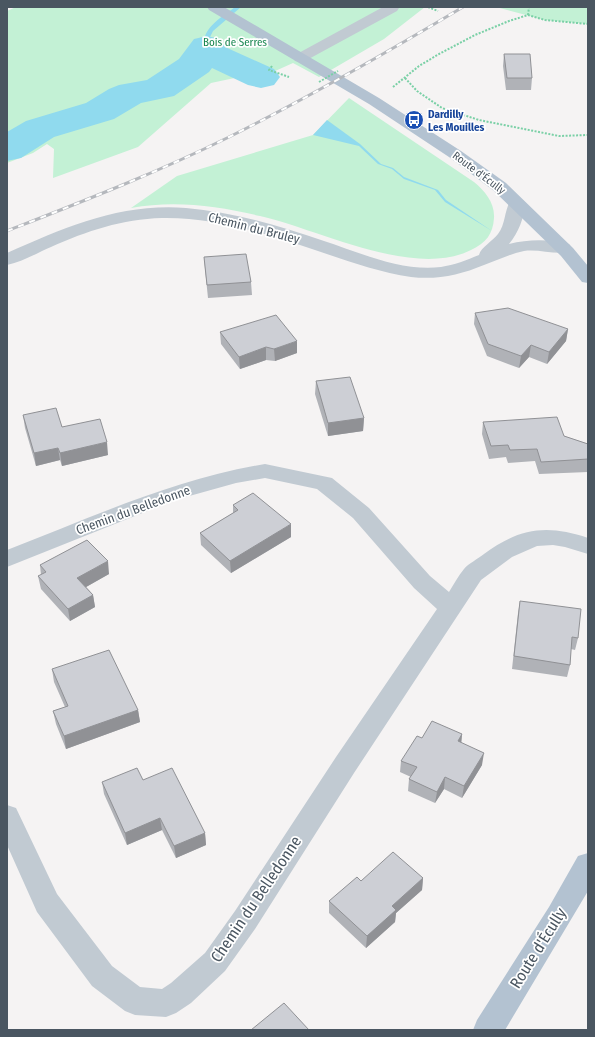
<svg xmlns="http://www.w3.org/2000/svg" width="595" height="1037" font-family="'Fira Sans Condensed',sans-serif">
  <style>
    .green { fill: #c3f1d5 }
    .water { fill: #90daee }
    .lines { fill: none; stroke-linecap: round; stroke-linejoin: round }
    .stream { fill: #90daee; fill-rule: evenodd }
    .river { fill: #90daee; fill-rule: evenodd }
    .path { stroke: #7ad0a6; stroke-width: 2; stroke-dasharray: 2 1.5; stroke-linecap: butt }
    .minor { fill: #c1cad2; fill-rule: evenodd }
    .major { fill: #b3c2d1; fill-rule: evenodd }
    .rail-casing { stroke: #b5b8bd; stroke-width: 3 }
    .rail { stroke: #fff; stroke-width: 2; stroke-dasharray: 6; stroke-linecap: butt }
    .path-bridge { stroke: #7ad0a6; stroke-width: 2; stroke-dasharray: 2 1.5; stroke-linecap: butt }
    .wall { fill: #b0b2b7 }
    .shaded-wall { fill: #909195 }
    .building { fill: #cdcfd5; stroke: #909195 }
    .labels { text-anchor: middle; dominant-baseline: central; stroke-width: 3.5; stroke-linejoin: round; paint-order: stroke }
    .far-park-label { font-size: 11px; fill: #17864f; stroke: #fff }
    .far-transit-label { font-size: 11px; font-weight: bold; fill: #164399; stroke: #fff; text-anchor: start }
    .far-street-label { font-size: 11px; fill: #4a5661; stroke: #fff }
    .street-label { font-size: 13px; fill: #4a5661; stroke: #fff }
    .near-street-label { font-size: 16px; fill: #4a5661; stroke: #fff }
  </style>
  <rect width="100%" height="100%" fill="#f5f3f3"/>
  <path class="green" d="M16,7H425L384,39L319,77L293,63L253,81L244,76L211,83L138,147L53,178L54,149L47,144L33,153L7,163V11Z
    M496,7H588V24L545,20Z
    M349,98L474,182C485,191 495,203 494,218C493,234 486,243 471,250C414,279 318,229 260,216C217,206 175,200 131,208L177,176L313,135Z"/>
  <path class="water" d="M327,120L360,144L381,164L393,168L404,177L438,190L446,200L492,231L445,202L435,190L404,179L392,169L378,164L359,146L313,135Z"/>
  <g class="lines">
    <path class="stream" d="M235,7H241L213,31L210,37V47L205,48C199,30 222,17 235,7Z"/>
    <path class="river" d="M207,36L220,39L225,47L274,69L280,77L274,85L261,88L248,85L212,68L209,72L174,96L141,103L114,119L54,137L21,158L7,161V132L26,121L86,103L109,89L119,85L147,80L179,59L194,39Z"/>
    <path class="path" d="M428,7L438,11
      M528,15L529,7
      M272,66L269,70L289,77
      M405,78L417,91L442,108L479,120L559,136L588,135
      M393,87L419,66L439,54L475,35L509,21L528,15L545,20L588,24"/>
    <path class="minor" d="M383,7L399,8L397,11L305,61L300,62L295,61L293,58L295,55Z
      M517,199L523,200L526,204C523,219 519,232 509,244C529,239 549,239 569,244L572,248L569,252C555,255 539,249 524,251C510,254 497,260 484,265C460,275 437,280 411,277C377,272 345,260 312,249C264,233 213,217 162,218C122,219 87,231 51,247C37,253 22,262 7,265V253C66,227 120,203 186,208C233,212 280,226 324,241C361,253 402,272 441,267C454,265 467,260 479,255C481,247 493,241 498,234C506,224 504,210 511,200Z
      M265,464L332,478L369,508L430,576L449,592C454,584 458,576 464,569C469,563 478,559 484,554C519,528 547,524 588,538V554L565,547L553,545L537,546L512,557L481,580L354,773L255,929L225,971L191,1003L176,1013L166,1017L135,1015L125,1011L92,986L37,912L7,845V805L16,808L57,894L112,966L140,987L162,989L171,983L205,953L235,911L336,757L437,609L414,588L353,518L317,489L265,478L236,483L175,500L7,567V550C92,517 175,479 265,464Z"/>
    <path class="major" d="M207,7H224L379,98L461,151L506,183L573,248L588,266V283L582,282L561,256L494,191L449,157L369,104L209,10Z
      M588,853V891L505,1030H473L477,1020L549,907L578,856Z"/>
    <g class="rail-casing">
      <path id="rail" d="M7,231C81,202 156,173 227,138C308,98 386,53 463,7"/>
    </g>
    <use href="#rail" class="rail"/>
    <path class="path-bridge" d="M319,82L338,71"/>
  </g>
  <path class="wall" d="M504,54L532,78L531,90H506L503,66Z
    M204,257L251,282L252,295L208,298L205,269Z
    M475,313L568,329L566,341L547,364L529,357L519,368L487,356L474,324Z
    M220,332L297,353L275,361L266,360L240,369L221,344Z
    M316,381L364,418L363,431L328,436L315,394Z
    M23,415L62,427L108,455L62,466L60,460L36,466L25,428Z
    M483,422L564,436L588,444V472L539,474L535,461L508,463L506,457L489,459L482,434Z
    M233,505L291,537L231,573L201,545L200,533L233,513Z
    M40,565L109,574L86,587L93,595L95,607L70,621L41,589L38,576L41,575Z
    M520,601L578,638L575,650L571,649L570,665L567,677L512,669L518,613Z
    M52,669L138,710L140,722L66,749L56,724L53,711L65,707L54,682Z
    M462,734L461,743L482,765L462,798L444,789L435,803L408,791L409,779L411,777L400,772L401,761L422,738Z
    M143,780L205,833L206,845L176,858L162,830L127,845L104,794L102,782Z
    M423,878L422,890L396,913L395,922L366,948L329,913V901L361,881Z"/>
  <path class="shaded-wall" d="M568,329L566,341L547,364L549,352Z
    M297,341V353L275,361L274,349Z
    M531,345L529,357L519,368L521,356Z
    M266,347V360L240,369L239,357Z
    M364,418L363,431L328,436V423Z
    M107,442L108,455L62,466L60,453Z
    M58,448L60,460L36,466L34,453Z
    M291,524V537L231,573L230,561Z
    M108,561L109,574L79,591L77,578Z
    M93,595L95,607L70,621L68,609Z
    M138,710L140,722L66,749L64,736Z
    M462,734L461,746L458,741Z
    M484,753L482,765L462,798L464,786Z
    M445,777L444,789L435,803L437,792Z
    M160,818L162,830L127,845L125,833Z
    M205,833L206,845L176,858L174,846Z
    M423,878L422,890L396,913L395,922L366,948L367,936L392,906Z"/>
  <path class="building" d="M504,54H530L532,78H507Z
    M246,254L251,282L207,285L204,257Z
    M508,308L568,329L549,352L531,345L521,356L488,344L475,313Z
    M276,315L297,341L274,349L266,347L239,357L220,332Z
    M350,377L364,418L328,423L316,381Z
    M56,408L62,427L100,419L107,442L60,453L58,448L34,453L23,415Z
    M557,417L564,436L588,444V459L541,462L537,449L510,450L508,445L491,446L483,422Z
    M253,493L291,524L230,561L200,533L238,510L233,505Z
    M87,540L108,561L77,578L93,595L68,609L38,576L46,572L40,565Z
    M520,601L581,609L578,638L572,637L570,665L514,656Z
    M109,650L138,710L64,736L53,711L68,706L52,669Z
    M432,721L462,734L458,741L484,753L464,786L445,777L437,792L409,779L417,767L401,761L417,736L422,738Z
    M137,768L143,780L172,768L205,833L174,846L160,818L125,833L102,782Z
    M393,852L423,878L392,906L396,910L367,936L329,901L357,877L361,881Z
    M284,1003L309,1030H251Z"/>
  <defs>
    <g id="bus-disc" transform="scale(1)"><circle r="9.5" fill="#1a4fb4" stroke="#fff"/><path d="M-5-6H5V4H4V6H2V4H-2V6H-4V4H-5ZM-3.5-4V0h7V-4ZM-3.5 1.2v1.5H-2V1.2ZM2 1.2v1.5H3.5V1.2Z" fill="#fff"/></g>
  </defs>
  <g fill-rule="evenodd">
    <use href="#bus-disc" x="414" y="120"/>
  </g>
  <g class="labels">
    <g class="far-park-label">
      <text x="235" y="42">Bois de Serres</text>
    </g>
    <g class="far-transit-label">
      <text x="428" y="114">Dardilly<tspan x="428" dy="13">Les Mouilles</tspan></text>
    </g>
    <g class="far-street-label">
      <text transform="translate(479 173) rotate(37)">Route d'Écully</text>
    </g>
    <g class="street-label">
      <text transform="translate(254 228) rotate(14)">Chemin du Bruley</text>
      <text transform="translate(133 510) rotate(-20)">Chemin du Belledonne</text>
    </g>
    <g class="near-street-label">
      <text transform="translate(256 899) rotate(-56)">Chemin du Belledonne</text>
      <text transform="translate(538 948) rotate(-58)">Route d'Écully</text>
    </g>
  </g>
  <rect width="595" height="1037" fill="none" stroke="#4a5661" stroke-width="16"/>
</svg>
